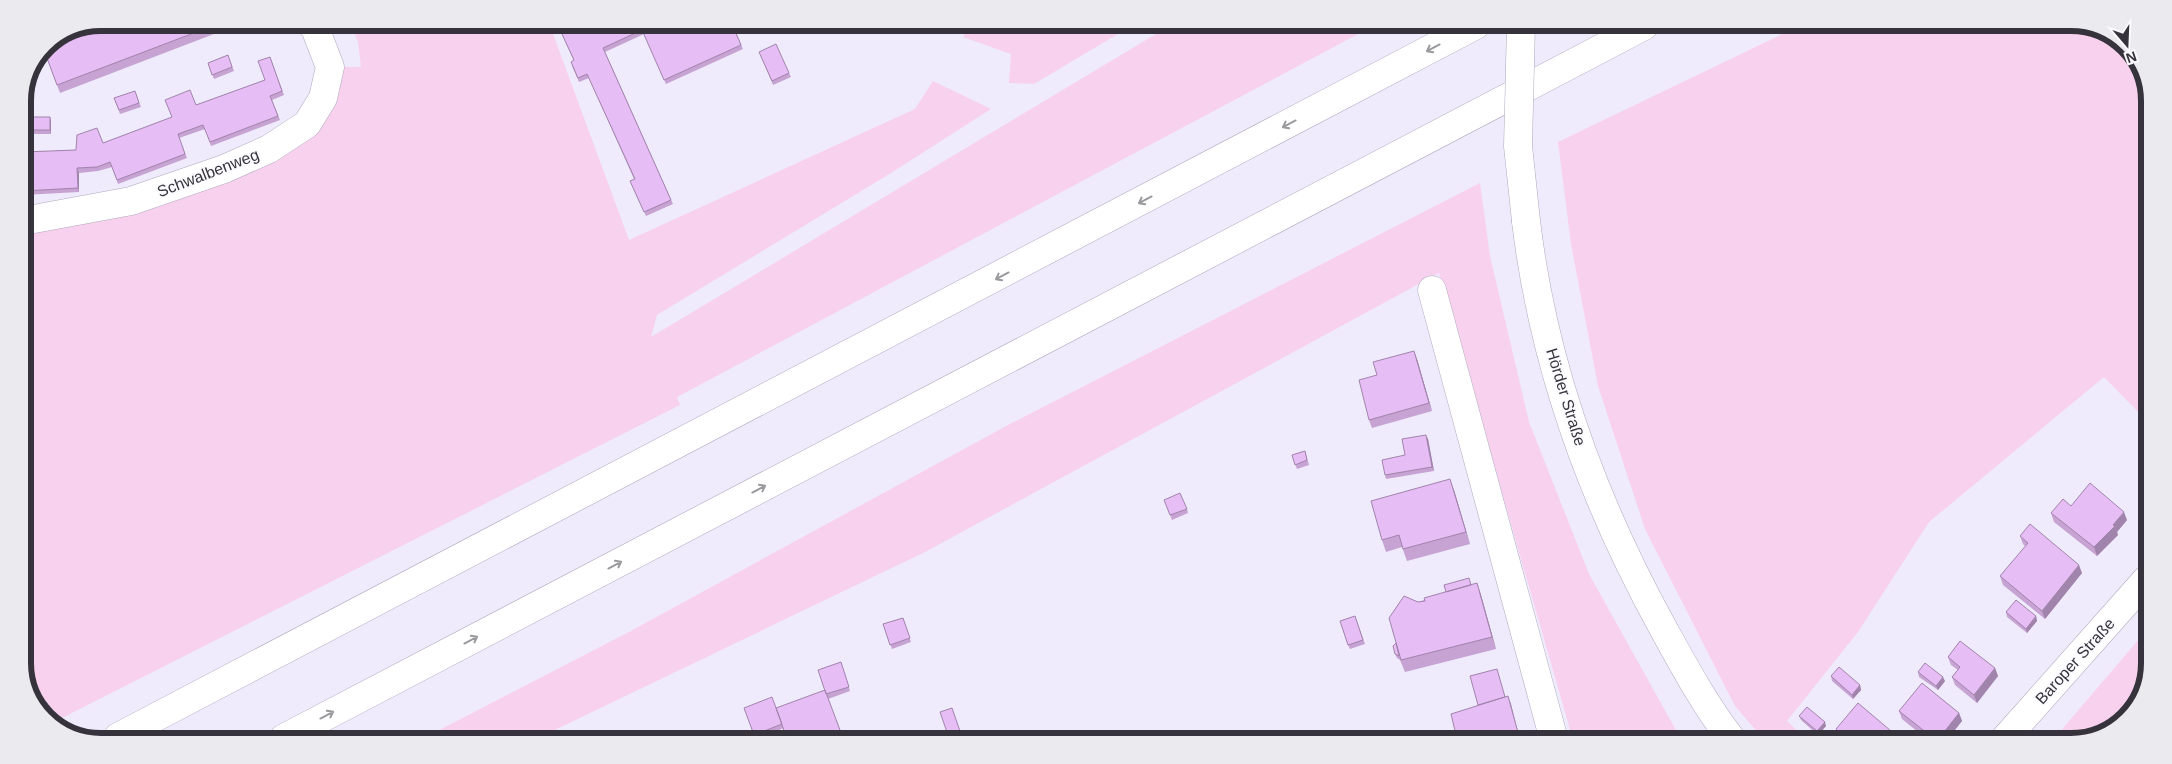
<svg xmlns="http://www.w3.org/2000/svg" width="2172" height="764" font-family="Arial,sans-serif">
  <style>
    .green { fill: #f8d1ee }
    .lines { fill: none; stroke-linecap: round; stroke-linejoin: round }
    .minor-casing { stroke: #afa9bd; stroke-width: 29 }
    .secondary-casing { stroke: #afa9bd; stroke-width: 29 }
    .motorway-casing { stroke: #afa9bd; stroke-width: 29 }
    .minor { stroke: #fff; stroke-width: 28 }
    .secondary { stroke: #fff; stroke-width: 28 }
    .motorway { stroke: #fff; stroke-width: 28 }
    .secondary-bridge-casing { stroke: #afa9bd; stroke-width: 29; stroke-linecap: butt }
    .secondary-bridge { stroke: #fff; stroke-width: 28 }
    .wall { fill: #c6a3d2 }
    .shaded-wall { fill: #a184ab }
    .building { fill: #e6bdf4; stroke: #a184ab }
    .oneway { stroke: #9a999e }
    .labels { text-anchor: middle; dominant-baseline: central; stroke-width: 4; stroke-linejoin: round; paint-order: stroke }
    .street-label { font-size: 16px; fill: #36333c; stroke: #fbfafe }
    .rim { fill: none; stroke: #36333c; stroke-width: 6 }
  </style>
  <rect width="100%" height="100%" fill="#efeafc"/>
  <path class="green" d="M350,23H549L629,240L915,109L933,81L991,109L891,173L657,315L651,337L1171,25H1375L677,397L680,405L54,722L39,711L23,668V230L248,171L342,67H361L358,42Z
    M971,24L1133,25L1034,84L1009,83L1011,54L963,37Z
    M1799,26L2096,27L2133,53L2149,96L2147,421L2104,377L1929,522L1858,632L1787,721L1808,741H1765L1735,706L1645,529L1598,386L1571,244L1558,142Z
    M1480,183L1490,256L1529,422L1589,574L1682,741L1573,740L1439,273L925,552L538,738H424L629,632L1008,425Z
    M2146,631L2145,688L2118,725L2071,741H2052Z"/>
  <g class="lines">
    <g class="minor-casing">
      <path id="minor" d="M23,221L131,201L224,169L269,149L307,124L323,98L330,67L315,28L310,23
        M1432,290L1554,740"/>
    </g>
    <g class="secondary-casing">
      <path id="secondary" d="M1526,221C1543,364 1594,503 1663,628C1684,666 1706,707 1733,741
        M2003,741L2146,580"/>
    </g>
    <g class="motorway-casing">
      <path id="motorway" d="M118,737L1476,25
        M284,738L1644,26"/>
    </g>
    <use href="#minor" class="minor"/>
    <use href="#secondary" class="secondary"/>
    <use href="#motorway" class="motorway"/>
    <g class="secondary-bridge-casing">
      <path id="secondary-bridge" d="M1521,25L1518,146L1526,221"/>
    </g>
    <use href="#secondary-bridge" class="secondary-bridge"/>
  </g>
  <path class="wall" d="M113,23H225L227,29L60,93L44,50Z
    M732,24L743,49L666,84L644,34L605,52L673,204L646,216L632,185L634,179L589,78L579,82L572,66L574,61L561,32Z
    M889,24H903L893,29Z
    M228,55L234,71L214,79L208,63Z
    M761,56L789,73L791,77L773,85Z
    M270,57L284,95L272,100L280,120L211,146L205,129L179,138L187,158L118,184L112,167L98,171L79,173V192L23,195V152L76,150L103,143L172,117L196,105L265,80Z
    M135,91L141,107L120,114L114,98Z
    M50,117L51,121V134H31L29,130Z
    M1417,359L1432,411L1372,428L1369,420L1377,375Z
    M1428,439L1434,471L1386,479L1385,475L1405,455Z
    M1305,451L1309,465L1297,469L1292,455Z
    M1454,490L1470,544L1407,561L1402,547L1386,552L1382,540Z
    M1164,500L1187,509L1188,513L1172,520Z
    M2071,506L2127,520L2117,532L2118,535L2097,556L2054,522L2051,513Z
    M2020,536L2082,573L2045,619L2003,585L2000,576L2026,547L2023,544Z
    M1477,583L1481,595L1496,649L1405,672L1400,660L1397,658L1395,654L1396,643L1418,602Z
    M2006,612L2036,616L2037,621L2027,633L2007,617Z
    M1355,616L1365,644L1350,649L1348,645Z
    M903,618L911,642L892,649L883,624Z
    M1948,657L1995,668L1998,676L1977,703L1955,685L1952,677L1958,670L1951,665Z
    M841,662L850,691L828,699L843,738L840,739H787L784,728L756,739L744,708L779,714L825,690Z
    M1918,672L1945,681L1938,690L1919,677Z
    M1831,676L1860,685L1861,690L1853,699L1832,681Z
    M952,708L962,739H949V738Z
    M1899,711L1959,713L1962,721L1946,741H1929L1902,719Z
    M1799,716L1826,726L1818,735L1801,720Z
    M1836,729L1894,739L1892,741H1843L1839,738Z"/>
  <path class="shaded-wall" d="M50,117L51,121V134L50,130Z
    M77,168L79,173V192L78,188Z
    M1414,351L1417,359L1432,411L1429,403Z
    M1426,435L1428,439L1434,471L1432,467Z
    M1450,479L1454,490L1470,544L1466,532Z
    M2124,512L2127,520L2117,532L2118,535L2097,556L2094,547Z
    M2079,565L2082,573L2045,619L2042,611Z
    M1477,583L1481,595L1496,649L1492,637Z
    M2036,616L2037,621L2027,633L2026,629Z
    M1995,668L1998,676L1977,703L1974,695Z
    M1943,677L1945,681L1938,690L1936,686Z
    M1860,685L1861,690L1853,699L1852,695Z
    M1508,696L1511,704L1520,740Z
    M1959,713L1962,721L1946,741H1937Z
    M1825,722L1826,726L1818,735L1817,731Z
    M1891,731L1894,739L1892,741H1882Z"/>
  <path class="building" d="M113,23H220L57,85L44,50V49Z
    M581,23L732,24L741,45L664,80L642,30L603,48L671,200L644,212L630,181L635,179L587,74L578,78L571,62L574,60L561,32Z
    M776,44L789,73L772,81L759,52Z
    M228,55L232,67L212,75L208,63Z
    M270,57L282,91L270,96L278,116L210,142L203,125L178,134L185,154L117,180L110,162L97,167L77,168L78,188L23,191V152L76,150L77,135L97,128L103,143L172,117L165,100L190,90L196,105L265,80L258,61Z
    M135,91L139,103L119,110L114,98Z
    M29,117H50V130H29Z
    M1414,351L1429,403L1369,420L1359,380L1377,375L1373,362Z
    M1426,435L1432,467L1385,475L1382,460L1405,455L1402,439Z
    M1305,451L1307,460L1295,465L1292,455Z
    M1450,479L1466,532L1403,549L1399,535L1382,540L1371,501Z
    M2090,483L2124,512L2113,525L2115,526L2094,547L2051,513L2063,499L2071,506Z
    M1180,493L1187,509L1170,515L1164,500Z
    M2030,524L2079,565L2042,611L2000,576L2028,543L2020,536Z
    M1469,578L1471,585L1446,592L1444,585Z
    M1477,583L1492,637L1401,660L1389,618L1404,596L1418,602L1425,601L1424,598Z
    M2016,600L2036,616L2026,629L2006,612Z
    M1355,616L1363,640L1348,645L1340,621Z
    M903,618L910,638L890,645L883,624Z
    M1960,641L1995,668L1974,695L1952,677L1960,667L1948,657Z
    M1396,643L1399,656L1395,654L1393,646Z
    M841,662L849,687L826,694L818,670Z
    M1925,663L1943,677L1936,686L1918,672Z
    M1839,667L1860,685L1852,695L1831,676Z
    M1497,669L1505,697L1478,705L1470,676Z
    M1922,683L1959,713L1937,741L1899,711Z
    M825,690L840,730L830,733L832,739H787L776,708Z
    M1508,696L1520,740H1440L1439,739L1456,735L1451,714Z
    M772,697L782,724L754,735L744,708Z
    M1858,703L1891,731L1882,741H1849L1836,729Z
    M1807,707L1825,722L1817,731L1799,716Z
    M952,708L961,734L949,738L940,712Z"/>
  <defs><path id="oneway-shaft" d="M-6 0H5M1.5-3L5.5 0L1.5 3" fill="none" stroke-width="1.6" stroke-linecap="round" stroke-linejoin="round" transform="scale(1.25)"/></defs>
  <g class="oneway">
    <use href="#oneway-shaft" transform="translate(1433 48) rotate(152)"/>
    <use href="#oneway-shaft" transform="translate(1289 124) rotate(152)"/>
    <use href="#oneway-shaft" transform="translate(1145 200) rotate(152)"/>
    <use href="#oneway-shaft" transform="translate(1002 276) rotate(152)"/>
    <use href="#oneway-shaft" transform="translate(759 489) rotate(-28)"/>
    <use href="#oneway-shaft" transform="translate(615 565) rotate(-28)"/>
    <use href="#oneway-shaft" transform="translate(471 640) rotate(-28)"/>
    <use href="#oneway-shaft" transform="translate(327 715) rotate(-28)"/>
  </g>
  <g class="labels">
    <g class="street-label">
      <text transform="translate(208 173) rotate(-21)">Schwalbenweg</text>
      <text transform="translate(1566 397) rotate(73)">Hörder Straße</text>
      <text transform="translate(2075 661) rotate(-48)">Baroper Straße</text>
    </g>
  </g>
  <path d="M0 0H2172V764H0ZM101 31H2071A70 70 0 0 1 2141 101V663A70 70 0 0 1 2071 733H101A70 70 0 0 1 31 663V101A70 70 0 0 1 101 31Z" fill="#ebeaee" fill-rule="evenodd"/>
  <path class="rim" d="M101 31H2071A70 70 0 0 1 2141 101V663A70 70 0 0 1 2071 733H101A70 70 0 0 1 31 663V101A70 70 0 0 1 101 31Z"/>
  <g transform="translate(2127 45) rotate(161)" stroke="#fbfafe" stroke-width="4" paint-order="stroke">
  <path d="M0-4L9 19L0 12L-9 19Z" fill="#36333c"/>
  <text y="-8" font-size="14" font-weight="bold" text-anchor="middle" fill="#36333c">N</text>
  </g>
</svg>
